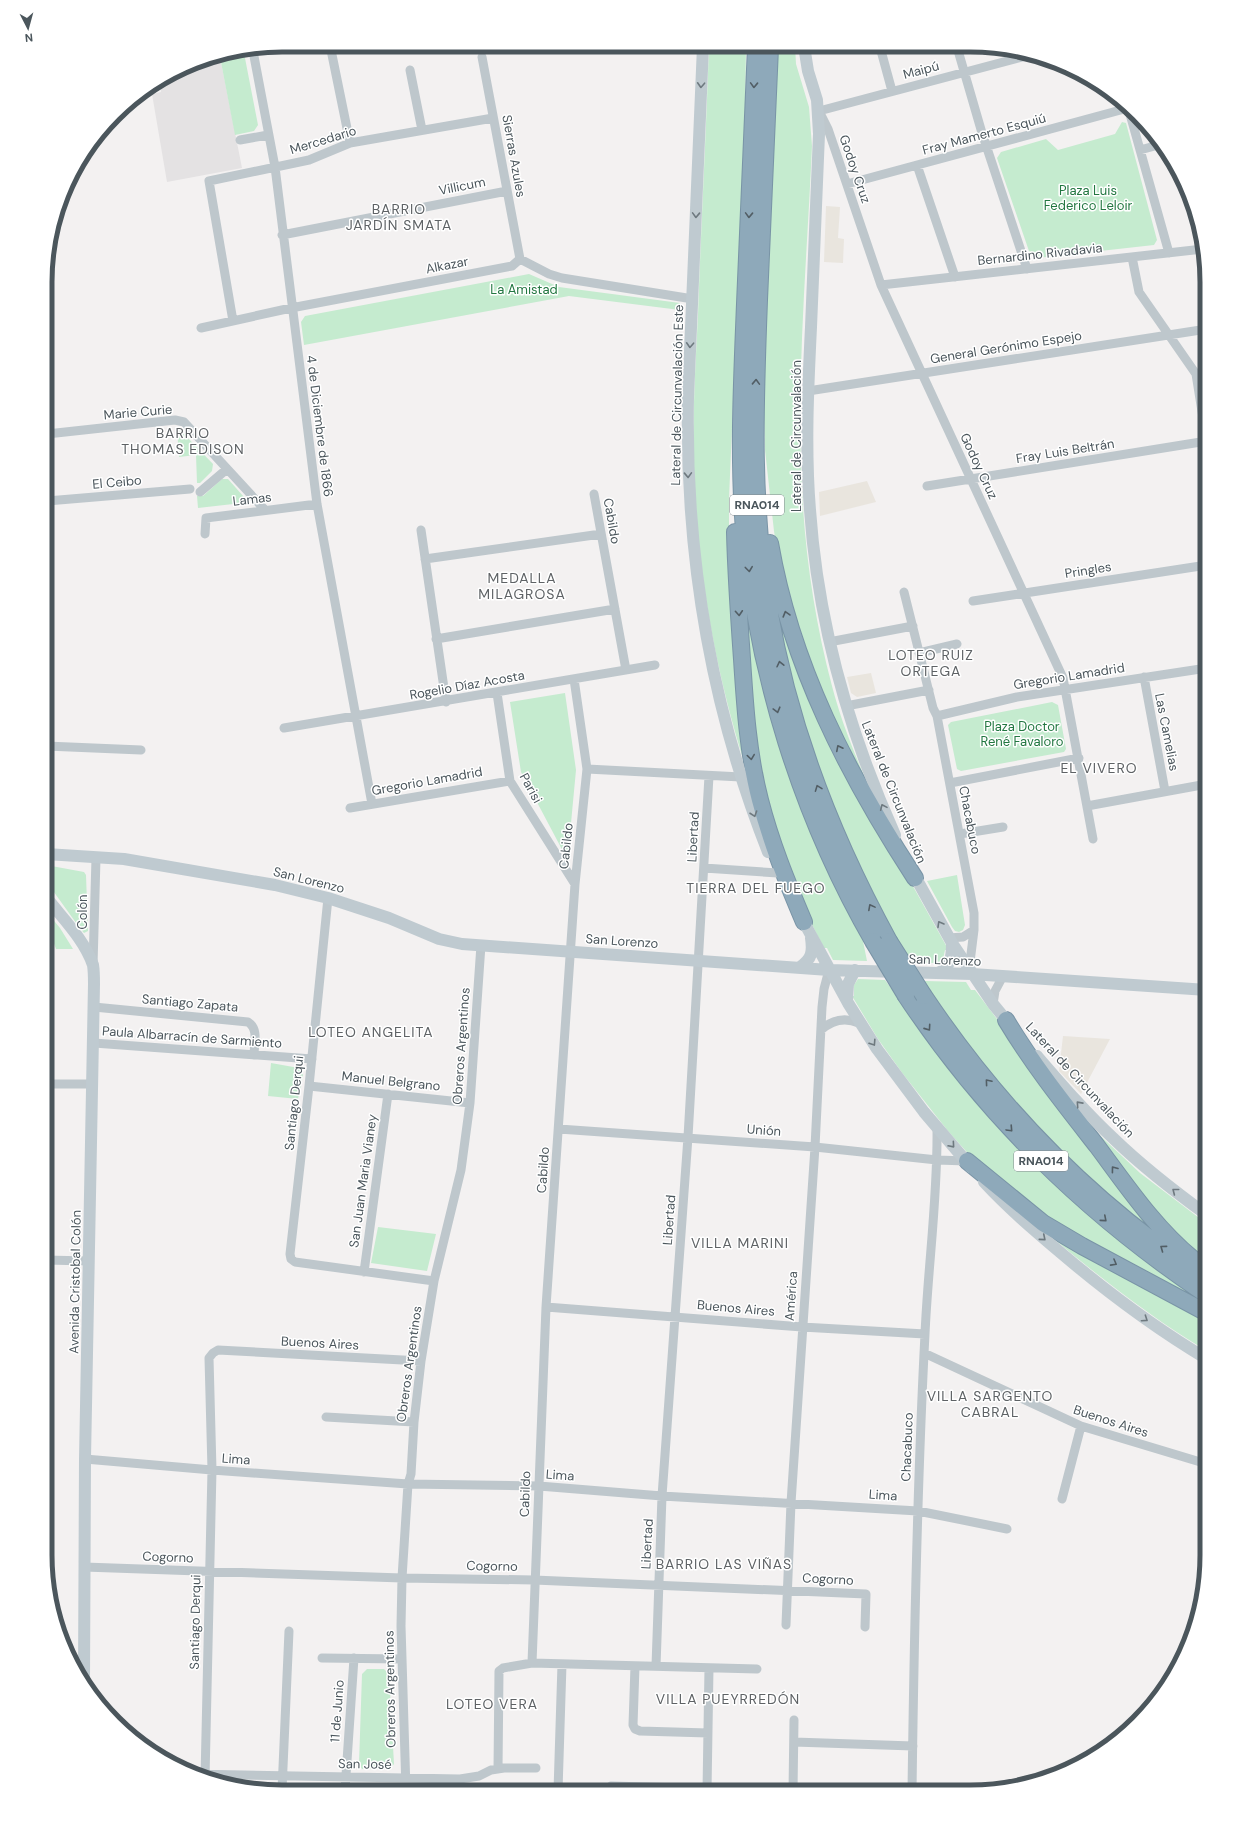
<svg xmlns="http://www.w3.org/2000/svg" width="1252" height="1837" font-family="'DM Sans',sans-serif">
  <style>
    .commercial { fill: #e9e5de }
    .education { fill: #e4e2e3 }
    .green { fill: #c5ebcf }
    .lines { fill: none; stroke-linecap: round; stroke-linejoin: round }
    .highway-casing { stroke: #7994a6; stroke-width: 18 }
    .street { stroke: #bec7cc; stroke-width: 9 }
    .secondary { stroke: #bfcad0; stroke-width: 12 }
    .highway { stroke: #8ea9ba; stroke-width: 16 }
    .highway-bridge-casing { stroke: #7994a6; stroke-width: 18; stroke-linecap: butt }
    .highway-bridge { stroke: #8ea9ba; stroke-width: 16 }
    .oneway { stroke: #6e797f }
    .oneway2 { stroke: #525e65 }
    .labels { text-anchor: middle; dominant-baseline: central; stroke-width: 3; stroke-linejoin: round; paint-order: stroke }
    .shield { fill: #fff; stroke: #81898d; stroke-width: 1 }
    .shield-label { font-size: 12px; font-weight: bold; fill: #4b565c }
    .street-label { font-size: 13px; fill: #4b565c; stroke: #fff }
    .park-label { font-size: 13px; fill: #227741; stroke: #fff }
    .neighbourhood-label { font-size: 14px; letter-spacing: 1px; fill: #5e6265; stroke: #fff }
    .rim { fill: none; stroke: #4b565c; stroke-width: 5 }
  </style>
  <rect width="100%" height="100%" fill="#f3f1f1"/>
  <path class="commercial" d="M826,206L840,207L838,238L844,239L843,263L824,262Z
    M867,481L876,502L820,516L819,492Z
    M871,673L876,693L857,697L851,693L847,677Z
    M1063,1036L1110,1039L1081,1094L1059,1071Z"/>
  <path class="education" d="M220,57L242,168L167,182L152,94L161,92L160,82L191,63Z"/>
  <path class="green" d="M709,46H746L745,120L729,499V553L751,784C720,689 701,596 695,495C691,435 695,375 698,315C701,226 706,136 709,46Z
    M777,46H795L796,64L809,107L812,146C807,260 796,375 802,489C805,555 815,622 832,686C846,740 871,791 894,842L807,662L778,558L774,531L765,450L763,385Z
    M244,53L258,125L254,131L235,135L220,57Z
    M1122,122L1126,123L1157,240L1154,245L1037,258L1030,254L997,158L1001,152L1046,139L1058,150L1115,134Z
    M529,274L559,287L680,303V310L569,296L304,345L301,322L305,316Z
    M177,429L183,433L213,464L212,471L200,483H197L196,455L179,457Z
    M222,479H228L244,497L242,503L198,508L197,496H203Z
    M774,575L876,820L948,949V950H945L943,959L939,963H912C888,927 869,889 852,850C832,805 813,759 800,711C788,667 779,622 771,577Z
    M740,576L836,888L863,941L867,961L833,960L827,948H824L798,897L760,787Z
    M565,693L576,770L568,855L566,857L521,772L510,702Z
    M1052,702L1058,705L1066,749L1064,752L961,771L957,769L948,725L951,722Z
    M46,865L84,872L86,875L88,931L84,933L79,927L46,881Z
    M957,875L965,925L963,930L959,932L955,931L952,927L927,881Z
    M46,911L60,928L73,949H56L49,930L46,928Z
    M858,979L885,980C914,1019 942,1061 973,1099C1040,1179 1120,1246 1207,1304L1066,1234L973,1159L948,1131L903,1074L878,1039L852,996H854V985Z
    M924,981L966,982L971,990H975L1140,1208L1167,1238L1146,1227L1084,1173L1021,1109L969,1047Z
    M271,1063L299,1068L303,1075L298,1099L268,1096Z
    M1090,1126L1140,1173L1207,1224V1263L1169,1228Z
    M378,1227L436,1234L427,1271L371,1263Z
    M1048,1234L1207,1318V1351C1150,1317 1098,1276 1048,1234Z
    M367,1669H384L389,1674L394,1764L390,1769H362L359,1764L362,1674Z"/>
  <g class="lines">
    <g class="highway-casing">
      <path id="highway" d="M756,46C752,132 748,218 745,304C742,380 738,455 744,530C757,673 801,816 873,941
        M770,46C767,131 763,216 759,300C755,405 751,505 769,609C789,726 832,837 889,941
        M735,532C736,574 739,617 742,659C745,706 748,754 760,800C771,843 787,882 804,922
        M770,543C791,665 848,775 915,878
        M906,996C986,1117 1086,1214 1207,1295
        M924,996C999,1108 1094,1205 1207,1279
        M1006,1020C1033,1065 1065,1105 1097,1146C1126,1185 1155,1228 1193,1259
        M967,1161L1043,1223L1082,1246L1207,1313"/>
    </g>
    <path class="street" d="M330,45L350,143
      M880,47L892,91
      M957,47L982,133L1027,269
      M253,51L275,167L317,504L372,804
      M1030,55L819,111L828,129L881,285L1063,678L1093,839
      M482,57L520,259
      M410,70L422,130
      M1128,107L1169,253
      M240,140L268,135
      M1140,150L1162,144
      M917,165L955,277
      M847,184L1128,108
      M282,235L507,191
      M1132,257L1139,292L1196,374L1204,424L1207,428
      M520,259L549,274L562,278L693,299
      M881,285L1203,249
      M233,321L209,181L309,160L350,143L493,118
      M201,328L291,308L512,266L520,259
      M808,391L1207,329
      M47,434L175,420L184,422L265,510
      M927,486L1207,441
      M200,492L227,469
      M594,494L626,670
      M47,501L190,489
      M421,530L446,702
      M205,534L206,518L317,504
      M425,559L601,534
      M904,592L933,708L937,716L974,913V930L969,970
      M973,601L1207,565
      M436,639L615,609
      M829,642L913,626
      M919,653L957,644
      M1144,677L1165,791
      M497,693L510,781L575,884
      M846,706L929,690
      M937,716L1017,697L1207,668
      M284,728L655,665
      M46,746L141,750
      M587,769L741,777
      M950,783L1079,758
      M1087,806L1207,784
      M350,808L510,781
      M960,834L1003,827
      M704,868L778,873
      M328,898L309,1086L290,1254L291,1259L295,1262L434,1281
      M949,938L963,937L974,930
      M93,965L96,858
      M993,1004L995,991L1003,976
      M94,1007L248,1022C259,1029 254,1044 254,1055
      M821,1030C832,1020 845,1017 859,1023
      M94,1043L312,1059
      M46,1084H93
      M309,1086L470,1103
      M559,1129L815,1147L937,1160L967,1161
      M45,1260L89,1261
      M364,1272L388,1094
      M546,1307L802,1327L925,1334
      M924,1353L1081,1426L1207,1464
      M326,1417L414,1422
      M85,1459L212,1470L408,1484L539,1486L662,1496L918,1511L1007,1529
      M1062,1499L1081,1426
      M84,1567L402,1578L534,1580L866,1594L865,1627
      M786,1625L791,1503L815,1147L822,1007L824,989L829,970
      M322,1658L402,1659
      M532,1663L546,1307L575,884L587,769L574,679
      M635,1666L633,1725L635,1729L640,1731L708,1733
      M656,1666L662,1496L688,1137L709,776
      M794,1742L913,1746
      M498,1769L499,1671L503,1668L532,1663L757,1669
      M191,1774L460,1779L479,1776L491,1770L504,1768H536
      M205,1778L212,1470L209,1358L213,1353L218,1350L421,1361
      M611,1786L786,1791
      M282,1790L289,1631
      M345,1790L354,1658
      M406,1790L401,1626L402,1578L408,1484L411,1474L414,1422L421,1361L434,1281L461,1170L470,1103L481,945
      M558,1791L562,1664
      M707,1791L709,1668
      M793,1792L794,1720
      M912,1792C914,1639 917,1487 925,1334C928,1265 938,1197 937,1128"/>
    <path class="secondary" d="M703,46L688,398C685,556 710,705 768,852
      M804,46L808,71L817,100L819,134C816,198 814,263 811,327C808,388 805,449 810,510C818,624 848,730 895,835
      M46,854L124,859L275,885L328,898L389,918L439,939L462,944L829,970L972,974L1207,990
      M912,871L952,943L993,1004L1011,1026
      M46,897C63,919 84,939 93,965C94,971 94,978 94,984L85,1459L84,1682
      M800,915L848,1003L877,1049L924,1112L971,1167
      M800,967C812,959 813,952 811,938
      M938,973C951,967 952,957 952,943
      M847,1001L848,984L855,970
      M1037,1056C1062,1085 1086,1113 1114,1139C1143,1167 1174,1191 1207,1215
      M984,1182C1008,1208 1034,1230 1061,1253C1107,1292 1155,1328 1207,1359"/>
    <use href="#highway" class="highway"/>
    <g class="highway-bridge-casing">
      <path id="highway-bridge" d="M873,941L906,996
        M889,941L924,996"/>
    </g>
    <use href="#highway-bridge" class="highway-bridge"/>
  </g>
  <defs><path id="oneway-chevron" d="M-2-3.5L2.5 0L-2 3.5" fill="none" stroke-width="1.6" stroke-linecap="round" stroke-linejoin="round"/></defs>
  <g class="oneway">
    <use href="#oneway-chevron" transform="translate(701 85) rotate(93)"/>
    <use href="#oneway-chevron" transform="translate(696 215) rotate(92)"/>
    <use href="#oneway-chevron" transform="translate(690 345) rotate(93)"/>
    <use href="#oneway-chevron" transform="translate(688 475) rotate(88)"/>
    <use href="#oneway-chevron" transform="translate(883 807) rotate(-114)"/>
    <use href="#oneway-chevron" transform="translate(754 814) rotate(71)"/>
    <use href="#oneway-chevron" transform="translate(940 924) rotate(-120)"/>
    <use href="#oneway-chevron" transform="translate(873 1043) rotate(57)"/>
    <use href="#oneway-chevron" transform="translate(1079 1104) rotate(-132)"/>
    <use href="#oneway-chevron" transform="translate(952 1145) rotate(49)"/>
    <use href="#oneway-chevron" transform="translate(1175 1191) rotate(-142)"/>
    <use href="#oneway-chevron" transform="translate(1043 1238) rotate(40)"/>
    <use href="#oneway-chevron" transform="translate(1145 1319) rotate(34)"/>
  </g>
  <g class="oneway2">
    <use href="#oneway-chevron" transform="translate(754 85) rotate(92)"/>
    <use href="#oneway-chevron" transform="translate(749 215) rotate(92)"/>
    <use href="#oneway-chevron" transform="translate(756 382) rotate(-88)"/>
    <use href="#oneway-chevron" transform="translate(749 569) rotate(83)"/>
    <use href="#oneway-chevron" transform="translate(739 613) rotate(86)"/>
    <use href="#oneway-chevron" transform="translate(786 614) rotate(-106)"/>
    <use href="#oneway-chevron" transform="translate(780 664) rotate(-103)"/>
    <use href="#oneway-chevron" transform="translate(777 710) rotate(75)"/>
    <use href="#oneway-chevron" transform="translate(839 748) rotate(-117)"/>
    <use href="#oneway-chevron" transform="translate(751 757) rotate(82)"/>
    <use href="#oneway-chevron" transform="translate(818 788) rotate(-111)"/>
    <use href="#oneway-chevron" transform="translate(871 907) rotate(-118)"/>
    <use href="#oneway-chevron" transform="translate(928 1028) rotate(55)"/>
    <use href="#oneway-chevron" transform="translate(988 1082) rotate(-130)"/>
    <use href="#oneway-chevron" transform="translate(1010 1129) rotate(47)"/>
    <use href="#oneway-chevron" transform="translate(1114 1169) rotate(-127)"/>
    <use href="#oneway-chevron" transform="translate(1104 1219) rotate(41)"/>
    <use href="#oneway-chevron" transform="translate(1163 1248) rotate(-144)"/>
    <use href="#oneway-chevron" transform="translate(1114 1263) rotate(29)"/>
  </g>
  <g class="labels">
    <g class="shield">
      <rect x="730" y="495" width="54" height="20" rx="3"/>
      <rect x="1014" y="1151" width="54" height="20" rx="3"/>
    </g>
    <g class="shield-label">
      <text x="757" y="505">RNA014</text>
      <text x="1041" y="1161">RNA014</text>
    </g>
    <g class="street-label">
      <text transform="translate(921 70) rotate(-15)">Maipú</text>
      <text transform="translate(984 134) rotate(-15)">Fray Mamerto Esquiú</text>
      <text transform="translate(323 140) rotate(-17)">Mercedario</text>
      <text transform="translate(514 156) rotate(80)">Sierras Azules</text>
      <text transform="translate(855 169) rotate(71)">Godoy Cruz</text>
      <text transform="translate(462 186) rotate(-11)">Villicum</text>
      <text transform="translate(1040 254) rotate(-6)">Bernardino Rivadavia</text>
      <text transform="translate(447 265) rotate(-11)">Alkazar</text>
      <text transform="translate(1006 347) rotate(-9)">General Gerónimo Espejo</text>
      <text transform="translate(677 395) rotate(-89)">Lateral de Circunvalación Este</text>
      <text transform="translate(138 412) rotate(-5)">Marie Curie</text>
      <text transform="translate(320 426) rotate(83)">4 de Diciembre de 1866</text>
      <text transform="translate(796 436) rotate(-90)">Lateral de Circunvalación</text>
      <text transform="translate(1065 451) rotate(-9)">Fray Luis Beltrán</text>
      <text transform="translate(979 466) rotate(65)">Godoy Cruz</text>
      <text transform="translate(117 482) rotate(-5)">El Ceibo</text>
      <text transform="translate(252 499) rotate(-7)">Lamas</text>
      <text transform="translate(612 521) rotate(80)">Cabildo</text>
      <text transform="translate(1088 570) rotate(-9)">Pringles</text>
      <text transform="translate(1069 676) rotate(-9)">Gregorio Lamadrid</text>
      <text transform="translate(467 685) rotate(-10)">Rogelio Díaz Acosta</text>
      <text transform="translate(1167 732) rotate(79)">Las Camelias</text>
      <text transform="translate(427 781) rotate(-10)">Gregorio Lamadrid</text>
      <text transform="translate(531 788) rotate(61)">Parisi</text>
      <text transform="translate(894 792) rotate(68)">Lateral de Circunvalación</text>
      <text transform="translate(970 820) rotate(79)">Chacabuco</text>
      <text transform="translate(693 837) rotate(-87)">Libertad</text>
      <text transform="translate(566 846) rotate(-84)">Cabildo</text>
      <text transform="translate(309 880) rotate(14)">San Lorenzo</text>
      <text transform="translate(82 912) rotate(-90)">Colón</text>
      <text transform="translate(622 941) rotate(4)">San Lorenzo</text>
      <text transform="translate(945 960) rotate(2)">San Lorenzo</text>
      <text transform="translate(190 1003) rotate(5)">Santiago Zapata</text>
      <text transform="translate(192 1037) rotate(4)">Paula Albarracín de Sarmiento</text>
      <text transform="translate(461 1046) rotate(-86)">Obreros Argentinos</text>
      <text transform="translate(1080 1080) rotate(47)">Lateral de Circunvalación</text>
      <text transform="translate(391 1081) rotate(6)">Manuel Belgrano</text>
      <text transform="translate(294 1103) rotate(-84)">Santiago Derqui</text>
      <text transform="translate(764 1130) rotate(4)">Unión</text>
      <text transform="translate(543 1170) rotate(-86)">Cabildo</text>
      <text transform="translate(363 1181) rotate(-82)">San Juan Maria Vianey</text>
      <text transform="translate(669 1220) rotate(-86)">Libertad</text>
      <text transform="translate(75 1282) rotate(-89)">Avenida Cristobal Colón</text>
      <text transform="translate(791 1296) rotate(-86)">América</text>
      <text transform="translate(736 1308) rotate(5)">Buenos Aires</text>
      <text transform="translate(320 1343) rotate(3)">Buenos Aires</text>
      <text transform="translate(409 1364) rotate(-82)">Obreros Argentinos</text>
      <text transform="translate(1111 1421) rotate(18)">Buenos Aires</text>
      <text transform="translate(907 1447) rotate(-88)">Chacabuco</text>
      <text transform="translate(236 1459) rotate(4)">Lima</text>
      <text transform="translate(560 1475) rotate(4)">Lima</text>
      <text transform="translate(525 1494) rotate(-88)">Cabildo</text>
      <text transform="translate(883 1495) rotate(4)">Lima</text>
      <text transform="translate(647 1544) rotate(-87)">Libertad</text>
      <text transform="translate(168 1557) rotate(2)">Cogorno</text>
      <text transform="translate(492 1566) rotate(1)">Cogorno</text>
      <text transform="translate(828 1579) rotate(3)">Cogorno</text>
      <text transform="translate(195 1622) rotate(-89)">Santiago Derqui</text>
      <text transform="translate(390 1689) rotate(-91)">Obreros Argentinos</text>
      <text transform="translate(337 1711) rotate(-86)">11 de Junio</text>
      <text transform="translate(365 1764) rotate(1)">San José</text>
    </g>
    <g class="park-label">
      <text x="1088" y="190">Plaza Luis<tspan x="1088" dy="15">Federico Leloir</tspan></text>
      <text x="524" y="289">La Amistad</text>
      <text x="1022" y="726">Plaza Doctor<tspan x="1022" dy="15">René Favaloro</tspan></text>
    </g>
    <g class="neighbourhood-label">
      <text x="399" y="209">BARRIO<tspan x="399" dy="16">JARDÍN SMATA</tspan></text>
      <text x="183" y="433">BARRIO<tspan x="183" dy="16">THOMAS EDISON</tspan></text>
      <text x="522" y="578">MEDALLA<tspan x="522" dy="16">MILAGROSA</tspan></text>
      <text x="931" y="655">LOTEO RUIZ<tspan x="931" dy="16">ORTEGA</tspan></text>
      <text x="1099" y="768">EL VIVERO</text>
      <text x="756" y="888">TIERRA DEL FUEGO</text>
      <text x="371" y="1032">LOTEO ANGELITA</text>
      <text x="740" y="1243">VILLA MARINI</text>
      <text x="990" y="1396">VILLA SARGENTO<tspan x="990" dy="16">CABRAL</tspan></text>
      <text x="724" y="1564">BARRIO LAS VIÑAS</text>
      <text x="728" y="1699">VILLA PUEYRREDÓN</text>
      <text x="492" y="1704">LOTEO VERA</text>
    </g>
  </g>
  <path d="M0 0H1252V1837H0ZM282 52H970A230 230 0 0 1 1200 282V1555A230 230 0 0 1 970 1785H282A230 230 0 0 1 52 1555V282A230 230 0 0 1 282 52Z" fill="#fff" fill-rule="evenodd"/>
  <path class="rim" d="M282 52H970A230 230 0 0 1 1200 282V1555A230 230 0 0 1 970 1785H282A230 230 0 0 1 52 1555V282A230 230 0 0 1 282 52Z"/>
  <g transform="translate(28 28) rotate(174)" stroke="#ffffff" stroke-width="3" paint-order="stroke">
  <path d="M0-3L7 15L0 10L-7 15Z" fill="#4b565c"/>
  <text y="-6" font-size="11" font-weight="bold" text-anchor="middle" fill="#4b565c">N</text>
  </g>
</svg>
